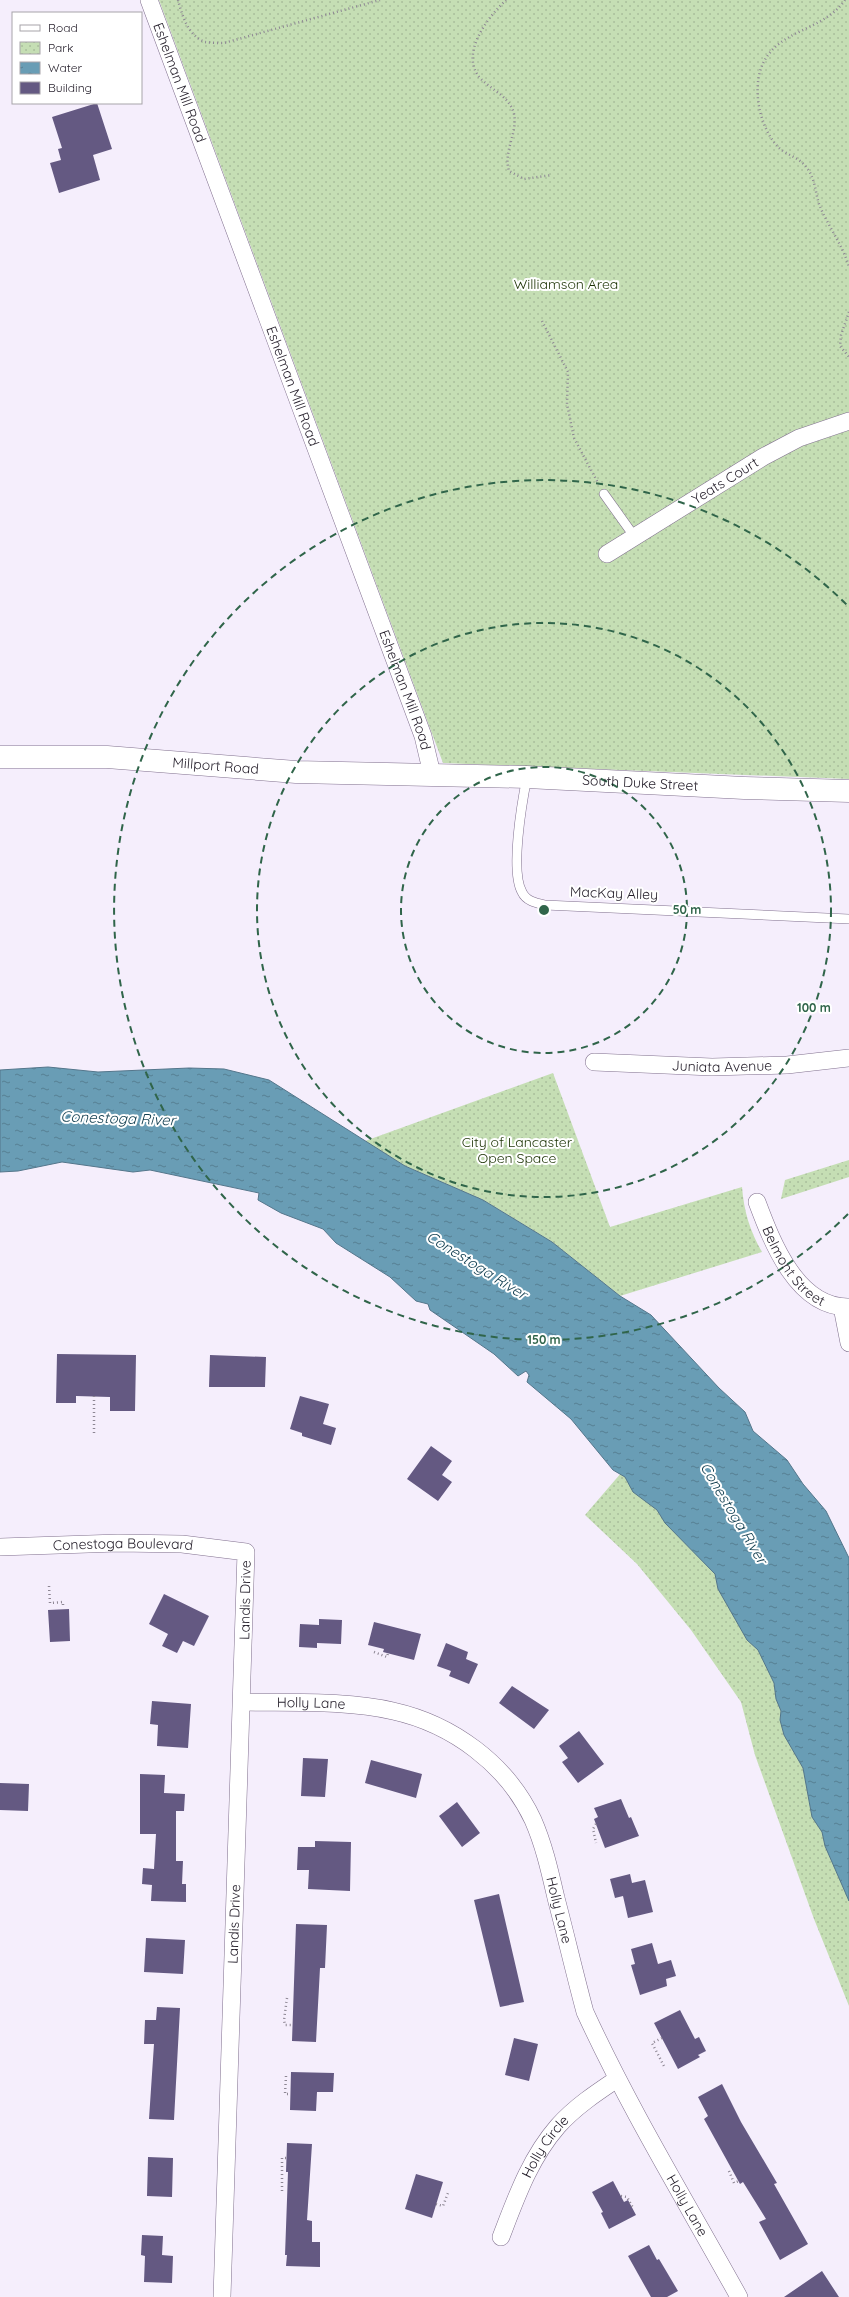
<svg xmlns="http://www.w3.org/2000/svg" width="849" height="2297" font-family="Quicksand,sans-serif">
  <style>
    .park { fill: url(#park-dots) }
    .water { fill: url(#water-ripples); stroke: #54768b }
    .building { fill: #645982 }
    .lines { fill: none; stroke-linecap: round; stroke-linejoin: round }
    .service-casing { stroke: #80708e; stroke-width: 10 }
    .minor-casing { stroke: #80708e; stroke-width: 18 }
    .secondary-casing { stroke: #80708e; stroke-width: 23 }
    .path { stroke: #8d8693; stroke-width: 2.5; stroke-dasharray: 1 3; stroke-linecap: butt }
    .service { stroke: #fff; stroke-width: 9 }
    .minor { stroke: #fff; stroke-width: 17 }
    .secondary { stroke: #fff; stroke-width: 22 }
    .ring { fill: none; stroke: #30654a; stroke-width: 2; stroke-dasharray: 7 5 }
    .labels { text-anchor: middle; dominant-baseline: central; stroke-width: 4; stroke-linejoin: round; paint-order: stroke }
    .street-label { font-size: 14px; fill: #221c28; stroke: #fff }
    .park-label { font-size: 14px; fill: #1b3203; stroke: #fff }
    .water-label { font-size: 15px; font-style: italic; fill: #113e50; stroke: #fff }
    .centre { fill: #30654a; stroke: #fff; stroke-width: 2 }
    .ring-label { font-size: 12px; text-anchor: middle; font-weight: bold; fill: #30654a; stroke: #fff; stroke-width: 4; stroke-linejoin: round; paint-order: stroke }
  </style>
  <defs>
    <pattern id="park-dots" width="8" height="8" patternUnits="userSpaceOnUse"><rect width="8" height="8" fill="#c5deb4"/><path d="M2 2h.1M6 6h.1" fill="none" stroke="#a9be9b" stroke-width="1.8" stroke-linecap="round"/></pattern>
    <pattern id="water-ripples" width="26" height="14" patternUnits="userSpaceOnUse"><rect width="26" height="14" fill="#699db5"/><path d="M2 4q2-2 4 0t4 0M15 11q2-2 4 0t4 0" fill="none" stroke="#567f93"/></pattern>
  </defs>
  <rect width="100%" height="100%" fill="#f5eefc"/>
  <path class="park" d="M159,0H849V779L443,763Z
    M553,1073L610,1227L742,1187C744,1212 750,1231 762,1252L620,1296L552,1242L521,1223L483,1200L405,1166L365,1141Z
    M849,1160V1177L781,1199L785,1180Z
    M640,1451L849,1774V2006L814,1919L755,1755L741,1702L691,1630L637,1564L585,1515Z"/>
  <path class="water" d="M48,1067L98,1072L189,1068L224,1069L269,1080L405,1166L483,1200L552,1242L620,1296L651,1315L719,1388L745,1412L753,1431L787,1460L803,1484L826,1511L849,1558V1901L825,1846L822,1832L812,1817L803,1768L784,1735L780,1720L781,1711L776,1699L774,1683L758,1650L747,1640L718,1589L715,1574L665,1523L657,1510L633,1492L625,1477L613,1470L571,1419L527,1382L529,1375L526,1371L518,1376L494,1354L430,1310L428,1304L416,1301L390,1277L336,1243L323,1229L281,1213L258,1200L259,1193L150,1170L133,1172L62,1162L18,1171L0,1172V1070Z"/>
  <path class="building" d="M97,103L112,149L93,155L100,180L59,193L50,163L61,160L58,149L62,148L52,117Z
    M57,1354L136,1355L135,1411H110V1397L76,1396V1403H56Z
    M210,1355L266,1357L265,1387H209Z
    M300,1396L329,1404L323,1424L336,1428L331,1445L302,1436V1433L290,1429Z
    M431,1446L452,1461L442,1475L452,1482L438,1501L407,1479Z
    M164,1594L209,1616L194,1646L183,1641L177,1653L162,1646L168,1634L149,1624Z
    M69,1609L70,1641L50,1642L48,1610Z
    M319,1619L342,1620L341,1644L317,1643V1648L299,1647L300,1624L319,1625Z
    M374,1622L421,1634L414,1660L383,1652L384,1649L368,1645Z
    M446,1643L468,1652L466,1659L478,1664L469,1684L449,1676L451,1671L437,1666Z
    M512,1686L549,1710L534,1729L499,1703Z
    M152,1701L191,1704L188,1748L157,1746L158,1725L150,1724Z
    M579,1731L604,1764L578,1783L562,1762L568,1758L559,1746Z
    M303,1758L328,1759L325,1797L301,1796Z
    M371,1760L422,1774L416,1798L365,1783Z
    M140,1774L165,1775L164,1793L185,1794L184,1811H176V1861H183L182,1884H186V1902L151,1901L152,1885L142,1884L143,1868L154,1869L156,1834H140Z
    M0,1783L29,1784L28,1811L0,1810Z
    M621,1799L629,1818L631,1817L639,1836L605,1848L594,1819L598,1817L594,1808Z
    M457,1802L480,1833L462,1847L439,1816Z
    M315,1841L351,1842L350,1891L308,1889L309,1870H297L298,1847H315Z
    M630,1874L632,1883L645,1880L653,1912L628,1918L623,1896L615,1898L610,1879Z
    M499,1894L524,2002L500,2007L474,1900Z
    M296,1924L327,1925L325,1968H320L316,2042L292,2041Z
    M146,1938L185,1940L183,1974L144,1972Z
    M652,1943L658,1964L671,1960L676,1976L666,1979L667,1986L640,1995L631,1965L635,1964L631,1949Z
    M157,2007L180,2008L174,2120L149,2119L154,2044H144L145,2020H156Z
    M680,2010L695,2039L699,2037L706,2051L698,2055L700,2057L678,2069L654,2023Z
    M514,2038L538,2044L529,2081L505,2075Z
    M291,2072L334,2073L333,2092H317L316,2111L290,2110Z
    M722,2084L741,2122L777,2183L774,2184L808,2244L780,2260L759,2222L766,2219L743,2182L740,2184L704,2119L708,2116L698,2097Z
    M287,2143L312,2144L307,2220L312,2221V2242H320V2267L286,2266L287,2255H285L288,2172H286Z
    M148,2157L173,2158L172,2197L147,2196Z
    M416,2174L443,2182L432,2218L405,2209Z
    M613,2181L624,2202L628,2200L636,2215L609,2229L601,2213L603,2212L592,2192Z
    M142,2235L163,2236L162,2255L173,2256L172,2283L144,2282L145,2256L141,2255Z
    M649,2245L657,2260L659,2259L678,2291L667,2297H651L628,2256Z
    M822,2271L839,2297H784Z"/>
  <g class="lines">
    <g class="service-casing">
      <path id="service" d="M604,494L634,536
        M527,777C522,802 510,871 522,892C526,901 536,903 545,905L849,919"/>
    </g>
    <g class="minor-casing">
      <g id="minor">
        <path id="s1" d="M149,0L423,736L432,774"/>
        <path id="s2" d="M607,554L763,457L799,438L849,421"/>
        <path id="s3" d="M594,1062L712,1067L787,1065L849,1058"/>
        <path id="s4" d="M757,1202C772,1242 797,1308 849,1307"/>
        <path d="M842,1307L849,1343"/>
        <path id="s5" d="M0,1547L118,1543L182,1544L246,1552L222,2297"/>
        <path id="s6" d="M242,1702C289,1703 348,1700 393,1711C452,1724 507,1764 533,1820C544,1845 550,1872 556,1898C566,1936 575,1975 585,2012C630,2110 687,2203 739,2297"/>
        <path id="s7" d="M501,2237C516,2198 530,2158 558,2126C575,2107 596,2093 617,2079"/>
      </g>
    </g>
    <g class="secondary-casing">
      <g id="secondary">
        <path id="s8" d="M0,757H107L296,772L527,777L744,788L849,791"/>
      </g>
    </g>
    <path class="path" d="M178,0C182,15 188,36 205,42C211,43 219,43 224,43L380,0
      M506,0C488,17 458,55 481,79C493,91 510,97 514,114C518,133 503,151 509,171L524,179L552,175
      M845,0C826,28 787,29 768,55C749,80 758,127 779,148C787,155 800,158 806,167C815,177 815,191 819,204C827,225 843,245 849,267
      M849,312L841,335L840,346L849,357
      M542,321L568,372L567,404L574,438L598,483
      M94,1396V1435
      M49,1586L50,1603L63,1602V1605
      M374,1652L387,1657L388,1653
      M596,1824L593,1829L596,1843
      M287,1998L284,2020L285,2025H293
      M662,2038L652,2043L665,2068
      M286,2076L285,2094H290
      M729,2171L734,2183L739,2181
      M282,2191V2158H286
      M621,2196L627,2197L633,2208
      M436,2204L443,2206L448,2193"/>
    <use href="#service" class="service"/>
    <use href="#minor" class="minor"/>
    <use href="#secondary" class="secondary"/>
  </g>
  <g class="ring">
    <circle cx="544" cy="910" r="143"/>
    <circle cx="544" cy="910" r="287"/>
    <path d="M848 1214A430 430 0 1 1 848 606"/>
  </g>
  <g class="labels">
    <g class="street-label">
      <text stroke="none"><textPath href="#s1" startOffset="88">Eshelman Mill Road</textPath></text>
      <text stroke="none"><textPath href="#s1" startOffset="412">Eshelman Mill Road</textPath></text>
      <text stroke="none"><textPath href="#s2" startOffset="139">Yeats Court</textPath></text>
      <text stroke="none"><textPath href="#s1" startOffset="736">Eshelman Mill Road</textPath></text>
      <text stroke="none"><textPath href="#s8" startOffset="216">Millport Road</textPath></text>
      <text stroke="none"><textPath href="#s8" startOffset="641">South Duke Street</textPath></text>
      <text transform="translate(614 893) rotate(2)">MacKay Alley</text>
      <text stroke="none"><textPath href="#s3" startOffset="128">Juniata Avenue</textPath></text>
      <text stroke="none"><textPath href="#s4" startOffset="75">Belmont Street</textPath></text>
      <text stroke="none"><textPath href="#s5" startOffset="123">Conestoga Boulevard</textPath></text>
      <text transform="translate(245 1600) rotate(-89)">Landis Drive</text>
      <text stroke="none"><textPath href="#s6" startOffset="69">Holly Lane</textPath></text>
      <text stroke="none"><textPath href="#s6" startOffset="429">Holly Lane</textPath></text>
      <text transform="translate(234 1924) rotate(-88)">Landis Drive</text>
      <text stroke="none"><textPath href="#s7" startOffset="101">Holly Circle</textPath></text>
      <text stroke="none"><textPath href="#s6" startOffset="753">Holly Lane</textPath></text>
    </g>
    <g class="park-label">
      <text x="566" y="284">Williamson Area</text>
      <text x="517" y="1142">City of Lancaster<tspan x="517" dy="16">Open Space</tspan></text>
    </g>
    <g class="water-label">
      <text transform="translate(118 1118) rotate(2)">Conestoga River</text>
      <text transform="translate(477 1265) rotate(32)">Conestoga River</text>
      <text transform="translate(734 1513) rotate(59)">Conestoga River</text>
    </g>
  </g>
  <circle cx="544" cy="910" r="6" class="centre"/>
  <g class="ring-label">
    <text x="687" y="914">50 m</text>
    <text x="814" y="1012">100 m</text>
    <text x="544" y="1344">150 m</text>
  </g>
  <rect x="12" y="12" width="130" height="92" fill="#ffffff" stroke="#a7a4a9"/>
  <rect x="20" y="25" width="20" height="6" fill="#ffffff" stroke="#a7a4a9"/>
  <text x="48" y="32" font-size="12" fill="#221c28">Road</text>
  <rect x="20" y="42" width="20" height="12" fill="url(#park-dots)" stroke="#a7a4a9"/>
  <text x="48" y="52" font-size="12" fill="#221c28">Park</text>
  <rect x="20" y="62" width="20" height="12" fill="url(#water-ripples)" stroke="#a7a4a9"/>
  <text x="48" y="72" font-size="12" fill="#221c28">Water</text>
  <rect x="20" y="82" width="20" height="12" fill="#645982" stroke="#a7a4a9"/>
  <text x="48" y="92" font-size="12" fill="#221c28">Building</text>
</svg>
